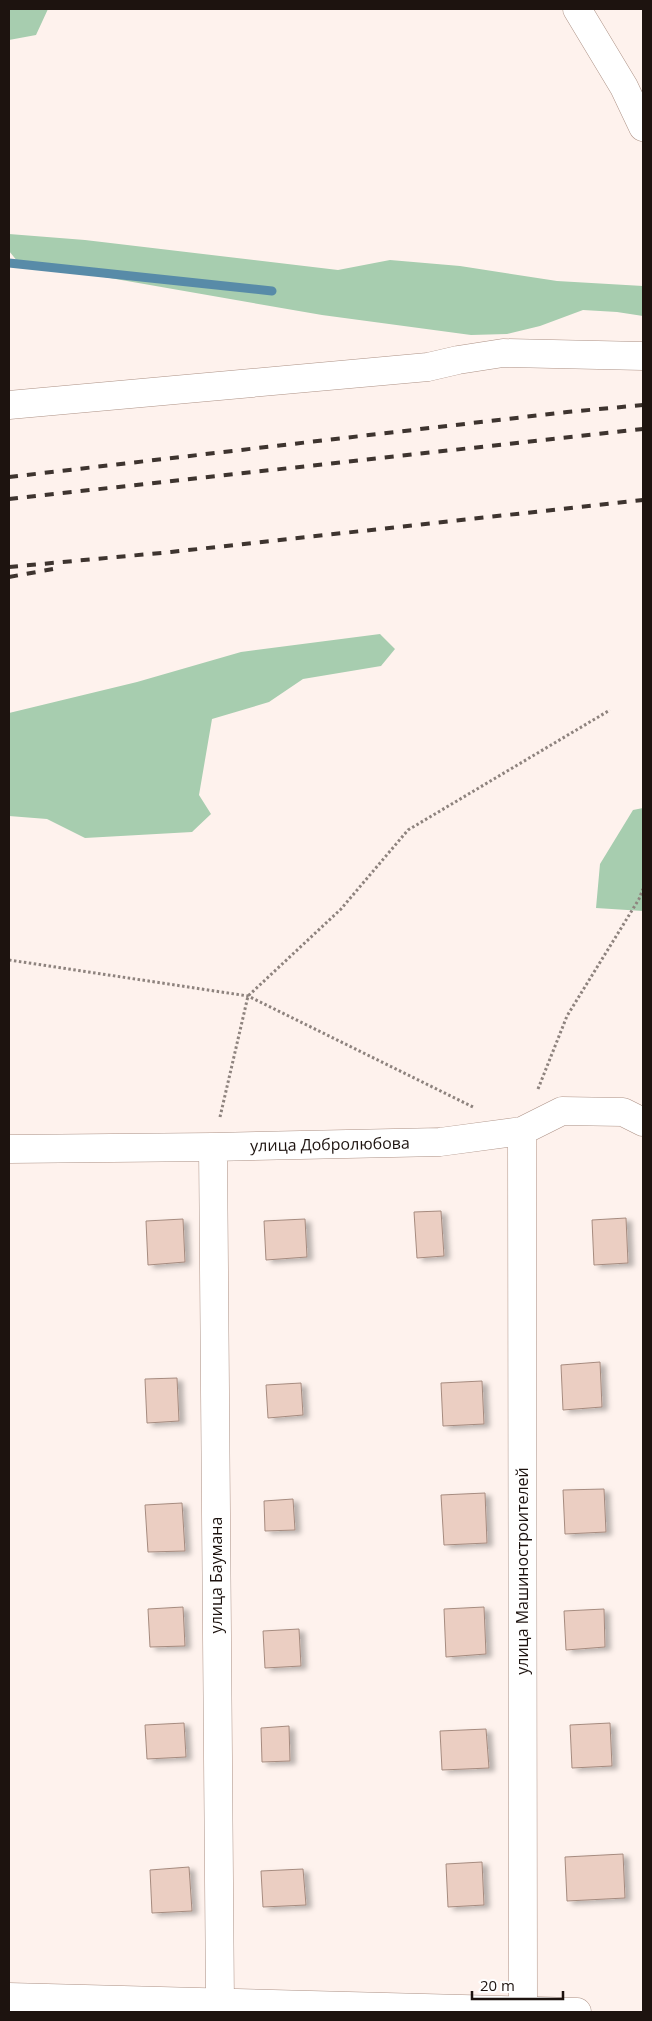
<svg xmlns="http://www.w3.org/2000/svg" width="652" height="2021" font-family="'Open Sans',sans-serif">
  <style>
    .green { fill: #a7cdaf }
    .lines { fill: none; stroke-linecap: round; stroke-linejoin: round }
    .stream { stroke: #588ba8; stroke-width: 9 }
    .building { fill: #ebcec2; stroke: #a68b7f; filter: url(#shadow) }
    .minor-casing { stroke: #ad9286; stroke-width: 29 }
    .path { stroke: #8e837e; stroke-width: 3; stroke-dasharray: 2.5 2.5; stroke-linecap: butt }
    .minor { stroke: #fff; stroke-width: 28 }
    .rail { stroke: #3e342f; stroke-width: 4; stroke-dasharray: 9 9; stroke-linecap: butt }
    .labels { text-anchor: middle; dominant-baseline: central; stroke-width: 4.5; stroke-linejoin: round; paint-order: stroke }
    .street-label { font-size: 16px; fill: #1d130f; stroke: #fff }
  </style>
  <defs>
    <filter id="shadow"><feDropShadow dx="5.5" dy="3" stdDeviation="2.5" flood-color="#0004"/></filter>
  </defs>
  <rect width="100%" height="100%" fill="#fef2ed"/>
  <path class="green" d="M9,9H48L36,35L9,40Z
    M9,234L85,240L338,270L390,260L460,266L557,281L643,286V316L617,312L583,310L540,326L507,334L471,335L322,315L18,262L9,251Z
    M380,634L395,649L381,666L303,679L269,702L212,719L199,795L211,814L192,832L85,838L47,819L9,816V713L137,682L241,652Z
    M643,808V911L596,908L600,864L633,810Z"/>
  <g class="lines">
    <path class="stream" d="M9,263L272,291"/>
  </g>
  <path class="building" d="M441,1211L444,1256L417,1258L414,1212Z
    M626,1218L628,1263L594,1265L592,1220Z
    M183,1219L185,1262L148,1265L146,1221Z
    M305,1219L307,1257L266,1260L264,1221Z
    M600,1362L602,1407L563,1410L561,1365Z
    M177,1378L179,1421L147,1423L145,1379Z
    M482,1381L484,1424L443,1426L441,1383Z
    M301,1383L303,1415L268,1418L266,1385Z
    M604,1489L606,1532L565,1534L563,1490Z
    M485,1493L487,1543L444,1545L441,1495Z
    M293,1499L295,1530L265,1531L264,1501Z
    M182,1503L185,1551L148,1552L145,1505Z
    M183,1607L185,1646L150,1647L148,1609Z
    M484,1607L486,1654L446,1657L444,1609Z
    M604,1609L605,1647L566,1650L564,1611Z
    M299,1629L301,1666L265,1668L263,1631Z
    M184,1723L186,1757L147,1759L145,1725Z
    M610,1723L612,1766L572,1768L570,1725Z
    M289,1726L290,1761L262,1762L261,1728Z
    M486,1729L489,1768L442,1770L440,1731Z
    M623,1854L625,1898L567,1901L565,1857Z
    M482,1862L484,1905L448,1907L446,1864Z
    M189,1867L192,1911L152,1913L150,1870Z
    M303,1869L306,1905L263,1907L261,1871Z"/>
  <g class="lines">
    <g class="minor-casing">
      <path id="minor" d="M577,9L624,87L643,127
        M9,405L428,367L458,360L503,353L643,356
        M522,1131L523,2010
        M213,1147L220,2003
        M9,1149L213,1147L440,1142L522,1131L562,1111L623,1112L643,1122
        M9,1997L577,2012"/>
    </g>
    <path class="path" d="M9,960L248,996L473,1107
      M538,1089L567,1016L639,899L643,889
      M220,1117L248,996L341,909L408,830L610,710"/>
    <use href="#minor" class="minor"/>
    <path class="rail" d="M9,477L567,412L643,405
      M9,499L643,429
      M9,567L171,552L643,500
      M9,577L53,569"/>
  </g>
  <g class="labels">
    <g class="street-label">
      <text transform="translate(330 1144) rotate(-1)">улица Добролюбова</text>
      <text transform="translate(522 1571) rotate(-90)">улица Машиностроителей</text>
      <text transform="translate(216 1575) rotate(-90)">улица Баумана</text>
    </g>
  </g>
  <rect width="652" height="2021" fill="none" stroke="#1d130f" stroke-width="20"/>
  <path d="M472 1991v8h91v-8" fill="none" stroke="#1d130f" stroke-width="2.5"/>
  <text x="480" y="1991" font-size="15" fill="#1d130f" stroke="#ffffff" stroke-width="4" paint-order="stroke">20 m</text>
</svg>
